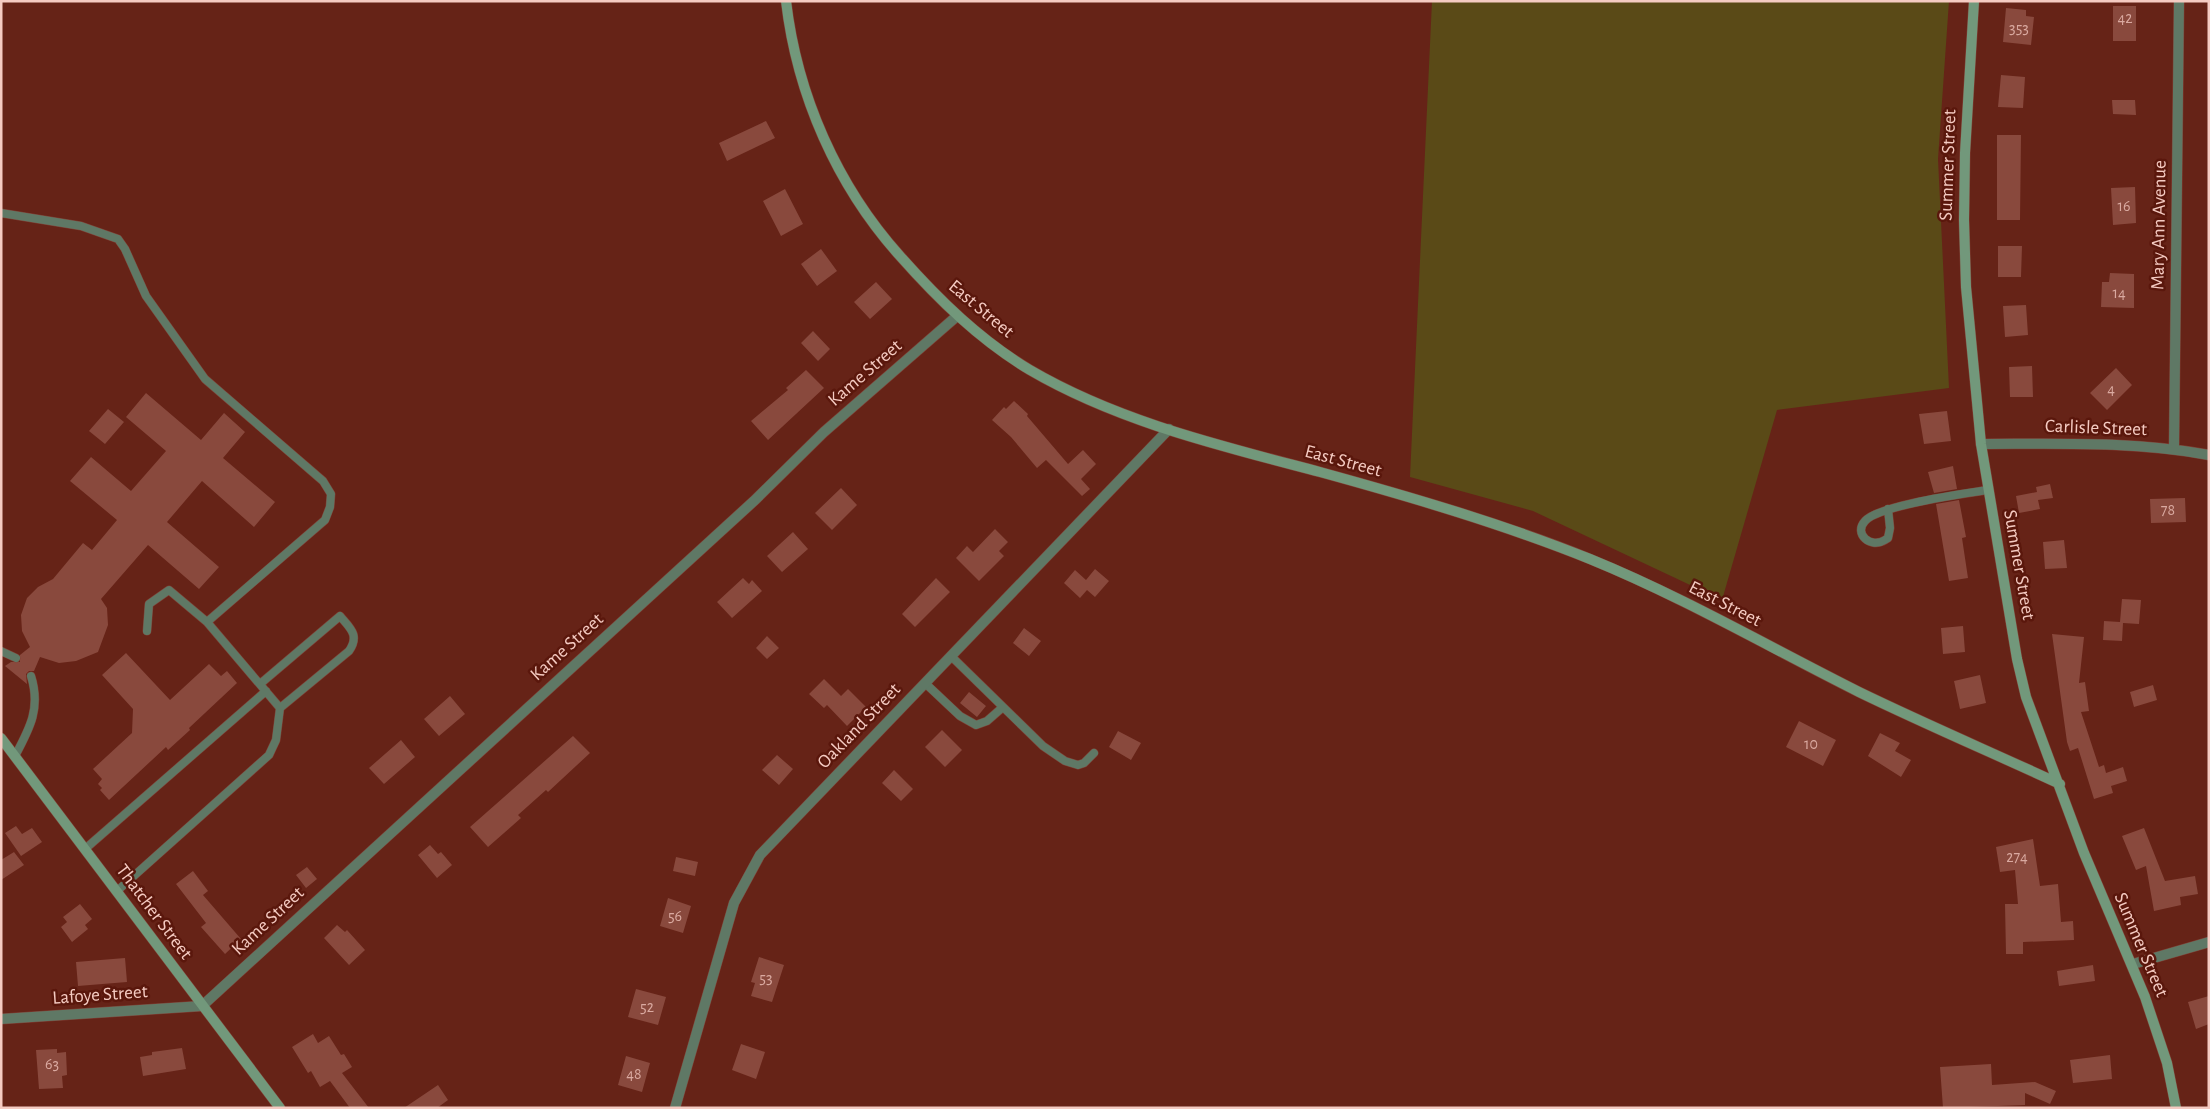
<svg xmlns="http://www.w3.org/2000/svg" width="2210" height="1109" font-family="'Alegreya Sans',sans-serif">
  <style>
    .green { fill: #5a4a17 }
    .building { fill: #89493d }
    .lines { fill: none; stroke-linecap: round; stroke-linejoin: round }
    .lane-casing { stroke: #804136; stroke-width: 9 }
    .street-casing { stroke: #804136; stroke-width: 11 }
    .secondary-casing { stroke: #804136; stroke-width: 11 }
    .lane { stroke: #5f7865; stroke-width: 8 }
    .street { stroke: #5f7865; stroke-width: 10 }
    .secondary { stroke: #72987b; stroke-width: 10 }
    .labels { text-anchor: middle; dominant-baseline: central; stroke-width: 5; stroke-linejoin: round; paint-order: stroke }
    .number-label { font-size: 16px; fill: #daaaa1 }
    .street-label { font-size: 19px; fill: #f5cbc2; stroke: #5a170c }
  </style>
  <rect width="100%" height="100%" fill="#662317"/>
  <path class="green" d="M1432,1H1949L1938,159L1949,388L1777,410L1722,600L1533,511L1410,477Z"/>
  <path class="building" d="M2113,6H2136V41H2113Z
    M2006,8L2026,10V16L2034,17L2031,45L2003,42Z
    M2001,75L2025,77L2023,108L1998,107Z
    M2112,100H2135L2136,115L2113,114Z
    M766,121L775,138L727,161L719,143Z
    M1997,135H2021L2020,220H1997Z
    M2135,187L2136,223L2113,225L2111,188Z
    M785,189L803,224L781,236L763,201Z
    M1998,246H2022L2021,277H1998Z
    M821,249L837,271L817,286L801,264Z
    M2110,273L2134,274V308L2101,307L2102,282H2109Z
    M876,282L892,299L870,319L854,302Z
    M2026,305L2028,335L2005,337L2003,306Z
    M813,331L830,349L818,361L801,343Z
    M2032,366L2033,397H2010L2009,367Z
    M2116,368L2132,385L2107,410L2090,393Z
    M806,370L824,388L768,440L751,421L788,390L786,388Z
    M146,393L201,440L224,413L245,432L223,458L275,502L254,527L202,481L167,522L219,567L199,589L148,545L101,599L107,608L108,625L98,652L76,661L59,663L40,657L34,671H29L26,674L27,684L5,666L11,662H20V655L30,647L22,631L21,615L27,598L38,587L53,579L83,543L92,550L117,520L70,481L91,457L131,491L166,451L126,417Z
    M1014,401L1028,414L1027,416L1068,464L1083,450L1096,464L1081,479L1090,489L1082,496L1046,460L1037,468L1011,437L992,420L1004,407L1006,409Z
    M108,409L124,422L105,444L89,431Z
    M1947,411L1951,441L1924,444L1919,414Z
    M1953,466L1957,489L1934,493L1928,472Z
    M2050,484L2053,498L2038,500L2040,509L2019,513L2016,496L2037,492L2036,487Z
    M841,488L857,505L832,530L815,513Z
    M2185,498L2186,522L2151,523L2150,499Z
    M1959,500L1966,537L1962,538L1968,578L1949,581L1936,504Z
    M995,529L1008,542L999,551L1004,556L979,581L956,558L967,546L973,552Z
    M793,532L808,549L782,572L767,556Z
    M2064,540L2067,568L2045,569L2043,542Z
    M1095,569L1109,581L1095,597L1087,590L1080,598L1064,583L1075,570L1086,580Z
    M743,578L749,584L752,580L762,591L732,618L717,602Z
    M936,578L950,592L915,627L902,614Z
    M2122,599L2141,600L2139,624L2123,623L2122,641L2103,640L2104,621L2120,622Z
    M1963,626L1965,652L1943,654L1941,628Z
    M1024,628L1041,641L1029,656L1013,643Z
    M2052,634L2084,637L2079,683L2085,682L2089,711L2081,712L2099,767L2104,765L2106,773L2123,767L2127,781L2111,786L2113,793L2094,799L2078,748L2070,751L2067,742Z
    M767,636L779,648L767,659L756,648Z
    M126,653L170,700L209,664L221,676L227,671L237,683L189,728L190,730L168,750L166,747L109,800L100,790L102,788L98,784L102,779L93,769L132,733L133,709L102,675Z
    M1980,675L1986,703L1960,709L1954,681Z
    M824,679L841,696L848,689L866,707L847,726L827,705L824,708L809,694Z
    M2153,685L2157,700L2134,707L2130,692Z
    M969,692L986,706L977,717L960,703Z
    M450,696L465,714L439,736L424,719Z
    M1799,721L1836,740L1823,766L1786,747Z
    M942,730L962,750L945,767L925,747Z
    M1118,731L1141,743L1131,760L1109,747Z
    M1880,733L1900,743L1895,751L1911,760L1901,777L1868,756Z
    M573,736L590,753L548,792L546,790L518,815L521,818L488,847L470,827Z
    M401,740L415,757L384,784L369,768Z
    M777,755L793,769L779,785L762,770Z
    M894,770L913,789L901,801L882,783Z
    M16,826L22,834L32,828L42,842L21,856L5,833Z
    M2144,828L2165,881L2195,876L2198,894L2180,897L2181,905L2154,911L2146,866L2136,870L2122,836Z
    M2033,839L2040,886L2058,884L2061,922L2073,921L2074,940L2023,942V954H2006L2005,904H2018L2015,870L2000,872L1996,847Z
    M430,845L438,854L441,852L452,865L437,878L418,855Z
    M14,852L24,865L1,880V860Z
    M676,857L698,862L695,876L673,871Z
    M307,867L317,879L306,888L296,875Z
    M193,871L208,891L203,895L241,939L225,954L201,927L206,923L176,884Z
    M668,898L691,906L683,933L660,926Z
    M80,904L92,919L85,925L88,929L72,942L61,927L67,922L63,917Z
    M337,925L345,932L347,930L365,950L349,965L324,938Z
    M759,957L784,965L772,1002L751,996L755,983L751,982Z
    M125,958L127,982L78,986L76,962Z
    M2093,965L2095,981L2059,986L2057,971Z
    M636,989L666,997L658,1025L628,1017Z
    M2209,996V1024L2196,1029L2188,1002Z
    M313,1034L318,1043L329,1036L341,1055L344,1054L352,1067L342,1073L369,1108H350L330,1081L320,1087L311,1071L308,1073L292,1047Z
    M741,1044L765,1052L756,1079L732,1070Z
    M182,1048L186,1069L143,1076L140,1057L152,1055V1052Z
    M57,1049V1053L66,1052L67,1075L62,1076L63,1088L39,1089L36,1050Z
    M2110,1055L2112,1079L2073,1083L2070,1060Z
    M626,1056L650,1063L642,1092L618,1085Z
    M1991,1064L1992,1085L2035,1082L2056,1091L2050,1104L2025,1093V1105L1943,1108L1940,1067Z
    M438,1085L448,1100L437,1108H404Z"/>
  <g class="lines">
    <g class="lane-casing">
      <path id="lane" d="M1,213L81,226L118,239L125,249L146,296L205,379L323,481L331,494L330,507L325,520L207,622L280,708L276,740L269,755L117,891
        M1888,509L1890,528L1888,538C1887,539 1886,539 1885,540C1871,549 1853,534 1865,521C1879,505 1963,494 1988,490
        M147,631L149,604L169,590L207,622
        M1,651L16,658
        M951,656L1043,746L1065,761L1078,765L1084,763L1094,753
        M925,683L960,716L976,725L987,721L1003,707
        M260,684L340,616C350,628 360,635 349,651L280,708
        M15,756C30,728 41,708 31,676
        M85,849L266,691"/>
    </g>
    <g class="street-casing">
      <path id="street" d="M1981,444C2057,444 2133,441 2209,455
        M2174,448L2179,1
        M2133,964L2209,942
        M1,1019L202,1006L755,500L824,432L957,316
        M675,1108L734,903L760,855L1169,429"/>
    </g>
    <g class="secondary-casing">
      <path id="secondary" d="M786,1C797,95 837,186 900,256C939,300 980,340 1030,370C1119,422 1222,446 1320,472C1411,497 1503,524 1590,559C1683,597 1769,647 1859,692C1925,724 1993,753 2060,784
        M1974,1L1965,153L1964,220L1966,287L1981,444L2017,659L2026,697L2084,853L2145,997L2167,1063L2176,1108
        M1,738L280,1108"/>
    </g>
    <use href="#lane" class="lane"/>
    <use href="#street" class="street"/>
    <use href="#secondary" class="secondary"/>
  </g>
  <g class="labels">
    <g class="number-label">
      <text x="2125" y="18">42</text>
      <text x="2019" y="28">353</text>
      <text x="2124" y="206">16</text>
      <text x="2119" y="293">14</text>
      <text x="2111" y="389">4</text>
      <text x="2168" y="510">78</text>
      <text x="1811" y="744">10</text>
      <text x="2017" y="857">274</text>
      <text x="675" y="916">56</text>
      <text x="766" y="978">53</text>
      <text x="647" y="1007">52</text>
      <text x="52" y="1064">63</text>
      <text x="634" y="1074">48</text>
    </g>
    <g class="street-label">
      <text transform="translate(1948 165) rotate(-88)">Summer Street</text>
      <text transform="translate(2159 225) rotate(-89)">Mary Ann Avenue</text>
      <text transform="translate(981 309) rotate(40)">East Street</text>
      <text transform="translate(865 373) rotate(-41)">Kame Street</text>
      <text transform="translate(2096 428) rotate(2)">Carlisle Street</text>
      <text transform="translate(1343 461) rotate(15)">East Street</text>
      <text transform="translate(2019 565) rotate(80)">Summer Street</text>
      <text transform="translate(1725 604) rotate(27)">East Street</text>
      <text transform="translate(567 647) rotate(-42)">Kame Street</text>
      <text transform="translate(859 726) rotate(-46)">Oakland Street</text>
      <text transform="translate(154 912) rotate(53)">Thatcher Street</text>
      <text transform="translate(268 921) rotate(-43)">Kame Street</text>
      <text transform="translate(2141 945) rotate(67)">Summer Street</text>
      <text transform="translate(100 995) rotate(-4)">Lafoye Street</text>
    </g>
  </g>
  <rect width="2210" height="1109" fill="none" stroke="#f5cbc2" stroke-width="5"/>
</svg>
